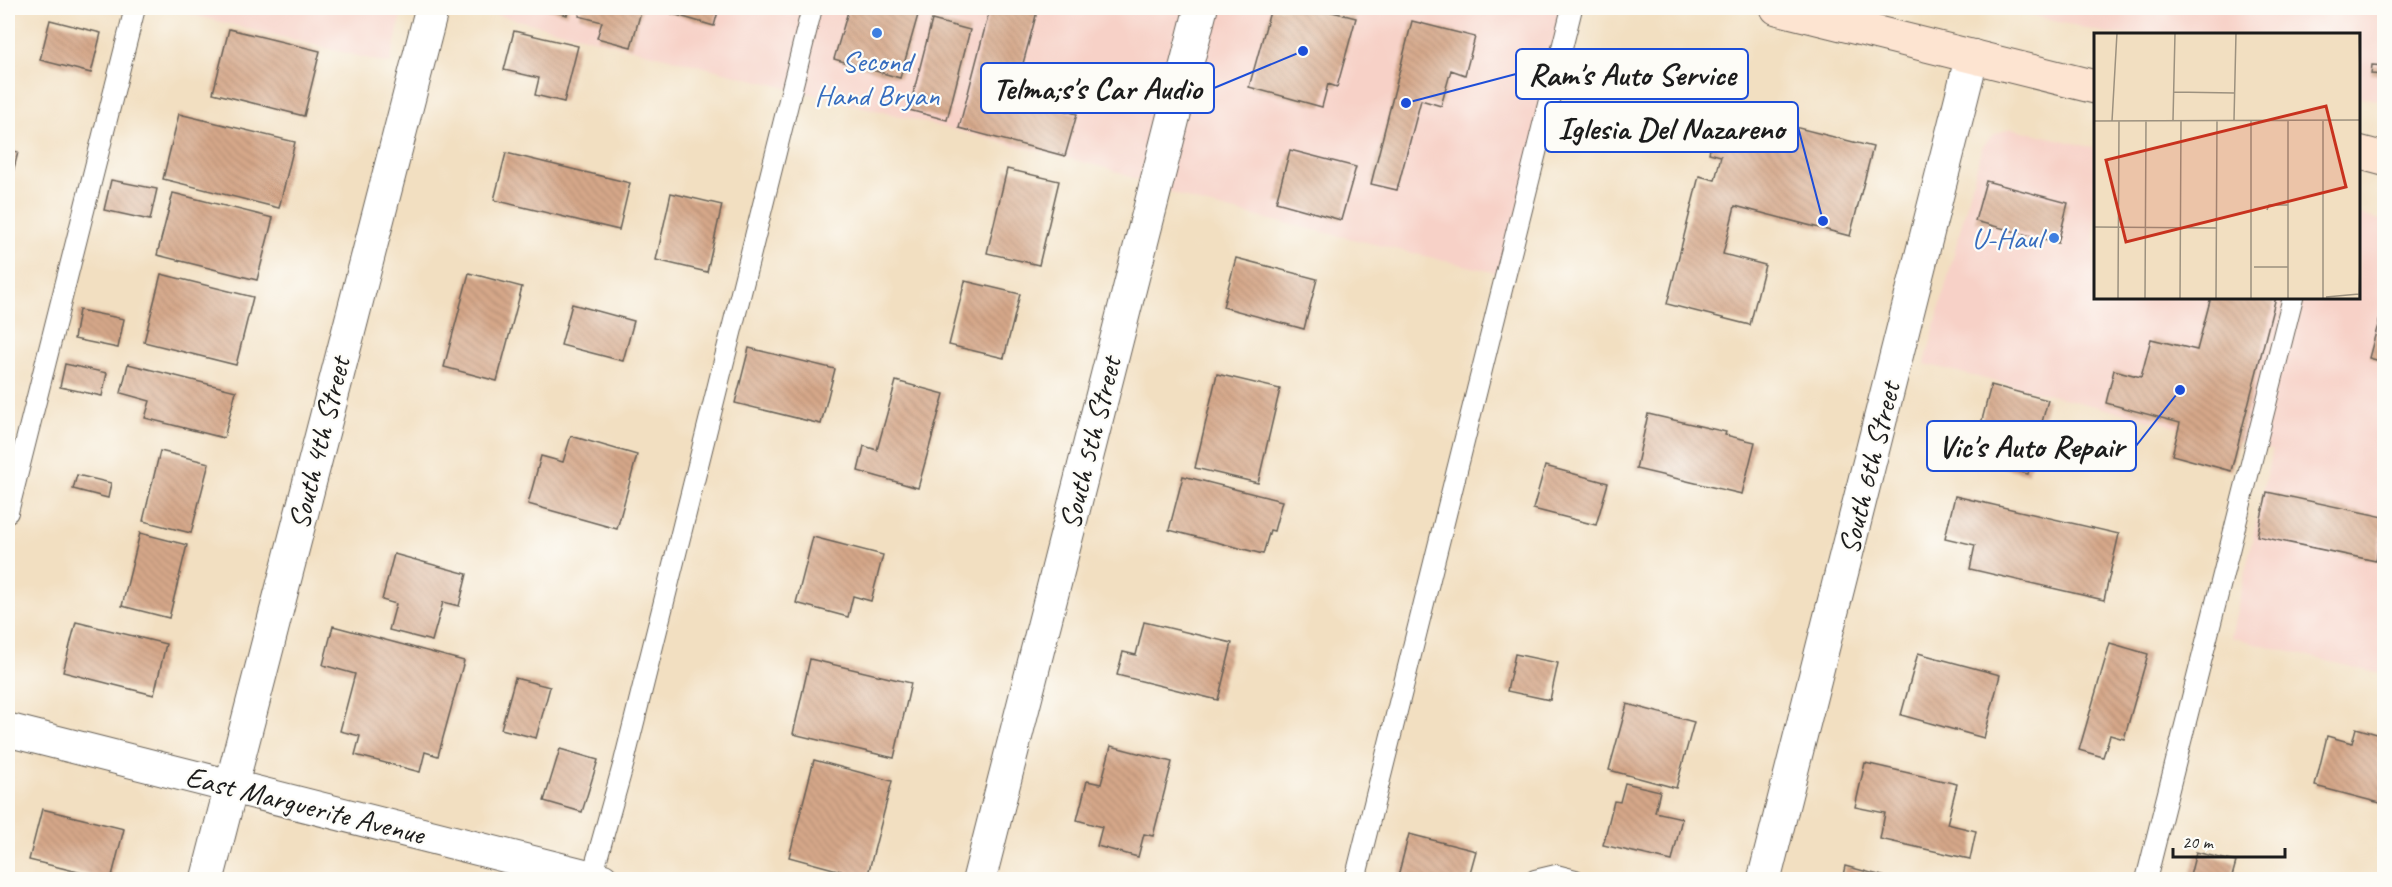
<svg xmlns="http://www.w3.org/2000/svg" width="2392" height="887" font-family="Caveat,sans-serif">
  <style>
    .built { fill: #f7d1c7 }
    .building { fill: url(#building-back-hatch) }
    .lines { fill: none; stroke-linecap: round; stroke-linejoin: round }
    .lane-casing { stroke: #676056; stroke-width: 22 }
    .street-casing { stroke: #676056; stroke-width: 35 }
    .secondary-casing { stroke: #676056; stroke-width: 35 }
    .lane { stroke: #fff; stroke-width: 20 }
    .street { stroke: #fff; stroke-width: 33 }
    .secondary { stroke: #fde4d1; stroke-width: 33 }
    .shop-dot { fill: #3f7fe0; stroke: #fdfcf7; stroke-width: 2 }
    .labels { text-anchor: middle; dominant-baseline: central; stroke-width: 4.5; stroke-linejoin: round; paint-order: stroke }
    .shop-label { font-size: 30px; fill: #366cbe; stroke: #fdfcf7 }
    .street-label { font-size: 30px; fill: #1c1c1c; stroke: #fdfcf7 }
    .inset-road { fill: none; stroke: #9c917f; stroke-width: 1.5 }
    .view { fill: #c8321e; fill-opacity: 0.15; stroke: #c8321e; stroke-width: 3 }
    .inset-edge { fill: none; stroke: #1c1c1c; stroke-width: 3 }
    .leader { fill: none; stroke: #1d4ed8; stroke-width: 2 }
    .callout-dot { fill: #1d4ed8; stroke: #fdfcf7; stroke-width: 2 }
    .callout { fill: #fdfcf7; stroke: #1d4ed8; stroke-width: 2 }
    .callout-label { font-size: 32px; text-anchor: middle; font-weight: bold; fill: #1c1c1c }
  </style>
  <defs>
    <pattern id="building-back-hatch" width="6" height="6" patternUnits="userSpaceOnUse" patternTransform="scale(1.5)"><rect width="6" height="6" fill="#d5a789"/><path d="M-1 5l2 2M0 0l6 6M5-1l2 2" fill="none" stroke="#b68f76"/></pattern>
  </defs>
  <rect width="100%" height="100%" fill="#fdfcf7"/>
  <filter id="ink" filterUnits="userSpaceOnUse"><feTurbulence type="fractalNoise" baseFrequency=".0167" numOctaves="2"/><feDisplacementMap in="SourceGraphic" scale="12" xChannelSelector="R" yChannelSelector="G"/><feConvolveMatrix kernelMatrix="1 2 1 2 8 2 1 2 1" color-interpolation-filters="sRGB"/></filter>
  <filter id="wash" filterUnits="userSpaceOnUse"><feTurbulence type="fractalNoise" baseFrequency=".008" numOctaves="4" result="noise"/><feDisplacementMap in="SourceGraphic" scale="24" xChannelSelector="R" yChannelSelector="G"/><feGaussianBlur stdDeviation="1.35" result="paint"/><feColorMatrix in="noise" values="0 0 0 0 0 0 0 0 0 0 0 0 0 0 0 0 0 1.4 0 .05"/><feComposite in="paint" operator="in"/></filter>
  <g filter="url(#wash)">
    <rect width="100%" height="100%" fill="#f2dfc1"/>
    <path class="built" d="M165,8H403L390,64Z
      M469,8H1546L1569,13L1502,274L1203,204L1106,168Z
      M1999,8H2384V102L2358,96V34H2109Z
      M2011,128L2095,148V297H2358V214L2384,221V675L2231,637L2272,450L1925,364L1982,147L1993,135Z"/>
    <g id="blocks">
      <path class="building" d="M544,8H569L567,15Z
        M581,8H642L631,47L597,38L602,22L579,16Z
        M667,8H719L714,26L666,12Z
        M849,8H920L900,78L834,59Z
        M990,8H1038L1014,97L1077,114L1065,156L959,128Z
        M1271,8H1317L1356,18L1337,87L1328,84L1322,107L1249,87Z
        M50,20L101,33L91,73L40,60Z
        M932,20L970,30L947,120L909,110Z
        M1412,21L1475,37L1465,75L1451,70L1441,106L1421,100L1397,190L1371,184Z
        M229,29L320,51L304,116L213,93Z
        M514,31L578,46L564,102L535,95L539,78L504,70Z
        M2372,65L2384,66V75L2371,74Z
        M1720,108L1873,147L1850,236L1735,206L1723,254L1765,265L1750,325L1667,304L1699,176L1715,180L1721,156L1709,153Z
        M179,114L295,142L279,208L163,179Z
        M8,150L18,152L8,192Z
        M1290,150L1356,167L1341,220L1276,202Z
        M506,153L630,183L619,230L494,200Z
        M1007,169L1059,181L1039,265L987,253Z
        M111,180L157,189L150,220L104,210Z
        M1986,181L2068,203L2058,243L1975,221Z
        M173,193L273,218L257,280L157,255Z
        M671,193L722,205L707,272L656,260Z
        M1236,258L1317,279L1304,329L1223,307Z
        M469,273L522,287L497,381L444,367Z
        M161,274L253,297L236,365L144,342Z
        M965,281L1020,294L1004,358L949,345Z
        M2211,297H2276L2231,471L2172,455L2180,423L2106,403L2114,370L2141,377L2151,339L2197,350Z
        M2384,302V362L2369,358Z
        M572,304L634,321L623,361L561,345Z
        M79,310L124,319L118,348L74,339Z
        M749,348L835,369L821,424L735,403Z
        M65,364L107,373L102,396L60,387Z
        M128,364L236,391L224,438L145,418L150,401L121,393Z
        M1217,374L1280,389L1258,483L1195,468Z
        M896,381L944,394L918,488L858,471L864,446L877,450Z
        M1991,385L2048,400L2028,474L1972,459Z
        M1648,414L1726,432L1725,435L1755,442L1742,494L1636,469Z
        M571,436L637,455L617,529L528,504L541,456L563,462Z
        M160,451L209,463L191,533L143,521Z
        M1545,466L1608,483L1596,525L1533,509Z
        M77,475L111,483L108,498L73,489Z
        M1183,476L1282,501L1274,531L1270,530L1263,554L1169,530Z
        M2267,492L2384,517L2376,561L2257,536Z
        M1955,496L2119,534L2104,600L1970,569L1975,545L1945,538Z
        M140,533L187,545L169,618L122,606Z
        M813,537L883,555L871,601L853,596L848,617L796,603Z
        M394,554L467,574L459,606L443,602L432,641L389,630L396,604L382,600Z
        M76,622L166,644L154,695L63,672Z
        M1144,622L1232,643L1218,700L1117,675L1123,652L1136,655Z
        M333,626L464,661L438,756L425,752L420,772L355,755L360,736L340,731L355,674L323,665Z
        M2110,643L2148,654L2124,739L2110,735L2103,757L2079,750Z
        M1918,653L2000,675L1984,738L1901,715Z
        M1515,654L1558,663L1550,700L1507,691Z
        M810,659L911,683L894,758L793,734Z
        M515,678L550,687L536,738L501,729Z
        M1627,704L1694,722L1676,788L1609,770Z
        M2356,728L2384,736V804L2315,786L2327,736L2352,743Z
        M1111,746L1172,762L1153,836L1144,834L1138,857L1097,846L1102,827L1077,820L1087,781L1101,784Z
        M560,749L598,760L582,812L544,801Z
        M814,760L892,781L867,878L789,857Z
        M1865,763L1957,784L1947,824L1976,831L1970,859L1880,839L1885,813L1855,807Z
        M1625,783L1660,791L1655,812L1682,818L1672,861L1603,845L1614,801L1620,802Z
        M42,809L124,829L111,880L29,860Z
        M1409,834L1476,851L1468,880H1397Z
        M2196,852L2236,862L2231,880H2189Z
        M1845,866L1894,879V880H1842Z"/>
    </g>
  </g>
  <g filter="url(#ink)">
    <use href="#blocks" fill-opacity="0" stroke="#676056" stroke-width="1.5"/>
    <g class="lines">
      <g class="lane-casing">
        <path id="lane" d="M8,512L135,8
          M591,880L624,762L812,8
          M1355,880L1572,8
          M1535,880L1556,875L1575,880
          M2146,880L2293,297"/>
      </g>
      <g class="street-casing">
        <path id="street" d="M8,730L602,880
          M207,880L432,8
          M979,880L1201,8
          M1764,880L1972,56"/>
      </g>
      <g class="secondary-casing">
        <path id="secondary" d="M1777,8L2095,87
          M2358,152L2384,159"/>
      </g>
      <use href="#lane" class="lane"/>
      <use href="#street" class="street"/>
      <use href="#secondary" class="secondary"/>
    </g>
  </g>
  <g class="shop-dot">
    <circle cx="877" cy="33" r="6"/>
    <circle cx="2054" cy="238" r="6"/>
  </g>
  <g class="labels">
    <g class="shop-label">
      <text x="877" y="61">Second<tspan x="877" dy="34">Hand Bryan</tspan></text>
      <text x="2042" y="238" text-anchor="end">U-Haul</text>
    </g>
    <g class="street-label">
      <text transform="translate(319 443) rotate(-76)">South 4th Street</text>
      <text transform="translate(1090 443) rotate(-76)">South 5th Street</text>
      <text transform="translate(1869 468) rotate(-76)">South 6th Street</text>
      <text transform="translate(305 805) rotate(14)">East Marguerite Avenue</text>
    </g>
  </g>
  <g transform="translate(2094 33)">
    <rect width="266" height="266" fill="#f2dfc1"/>
    <path class="inset-road" d="M265,0L266,40M79,59L141,60M79,87L81,0M140,87L142,0M157,87V265M0,88L266,87M18,88L23,0M173,177L175,172H194M0,194L122,195M160,234H194M232,264L265,261M24,265L25,88M51,265L52,87M86,265L87,87M122,265L123,87M194,265V87M229,265V87M265,265L266,232"/>
    <path class="view" d="M232,73L252,154L32,209L12,127Z"/>
    <rect width="266" height="266" class="inset-edge"/>
  </g>
  <path class="leader" d="M1406 103L1516 74M1303 51L1214 88M1823 221L1798 127M2180 390L2136 446"/>
  <g class="callout-dot">
    <circle cx="1406" cy="103" r="6"/>
    <circle cx="1303" cy="51" r="6"/>
    <circle cx="1823" cy="221" r="6"/>
    <circle cx="2180" cy="390" r="6"/>
  </g>
  <g class="callout">
    <rect x="1516" y="49" width="232" height="50" rx="6"/>
    <rect x="981" y="63" width="233" height="50" rx="6"/>
    <rect x="1545" y="102" width="253" height="50" rx="6"/>
    <rect x="1927" y="421" width="209" height="50" rx="6"/>
  </g>
  <g class="callout-label">
    <text x="1632" y="85">Ram's Auto Service</text>
    <text x="1097" y="99">Telma;s's Car Audio</text>
    <text x="1671" y="139">Iglesia Del Nazareno</text>
    <text x="2031" y="457">Vic's Auto Repair</text>
  </g>
  <rect width="2392" height="887" fill="none" stroke="#fdfcf7" stroke-width="30"/>
  <path d="M2173 848v9h112v-9" fill="none" stroke="#1c1c1c" stroke-width="3"/>
  <text x="2182" y="848" font-size="18" fill="#1c1c1c" stroke="#fdfcf7" stroke-width="4.5" paint-order="stroke">20 m</text>
</svg>
